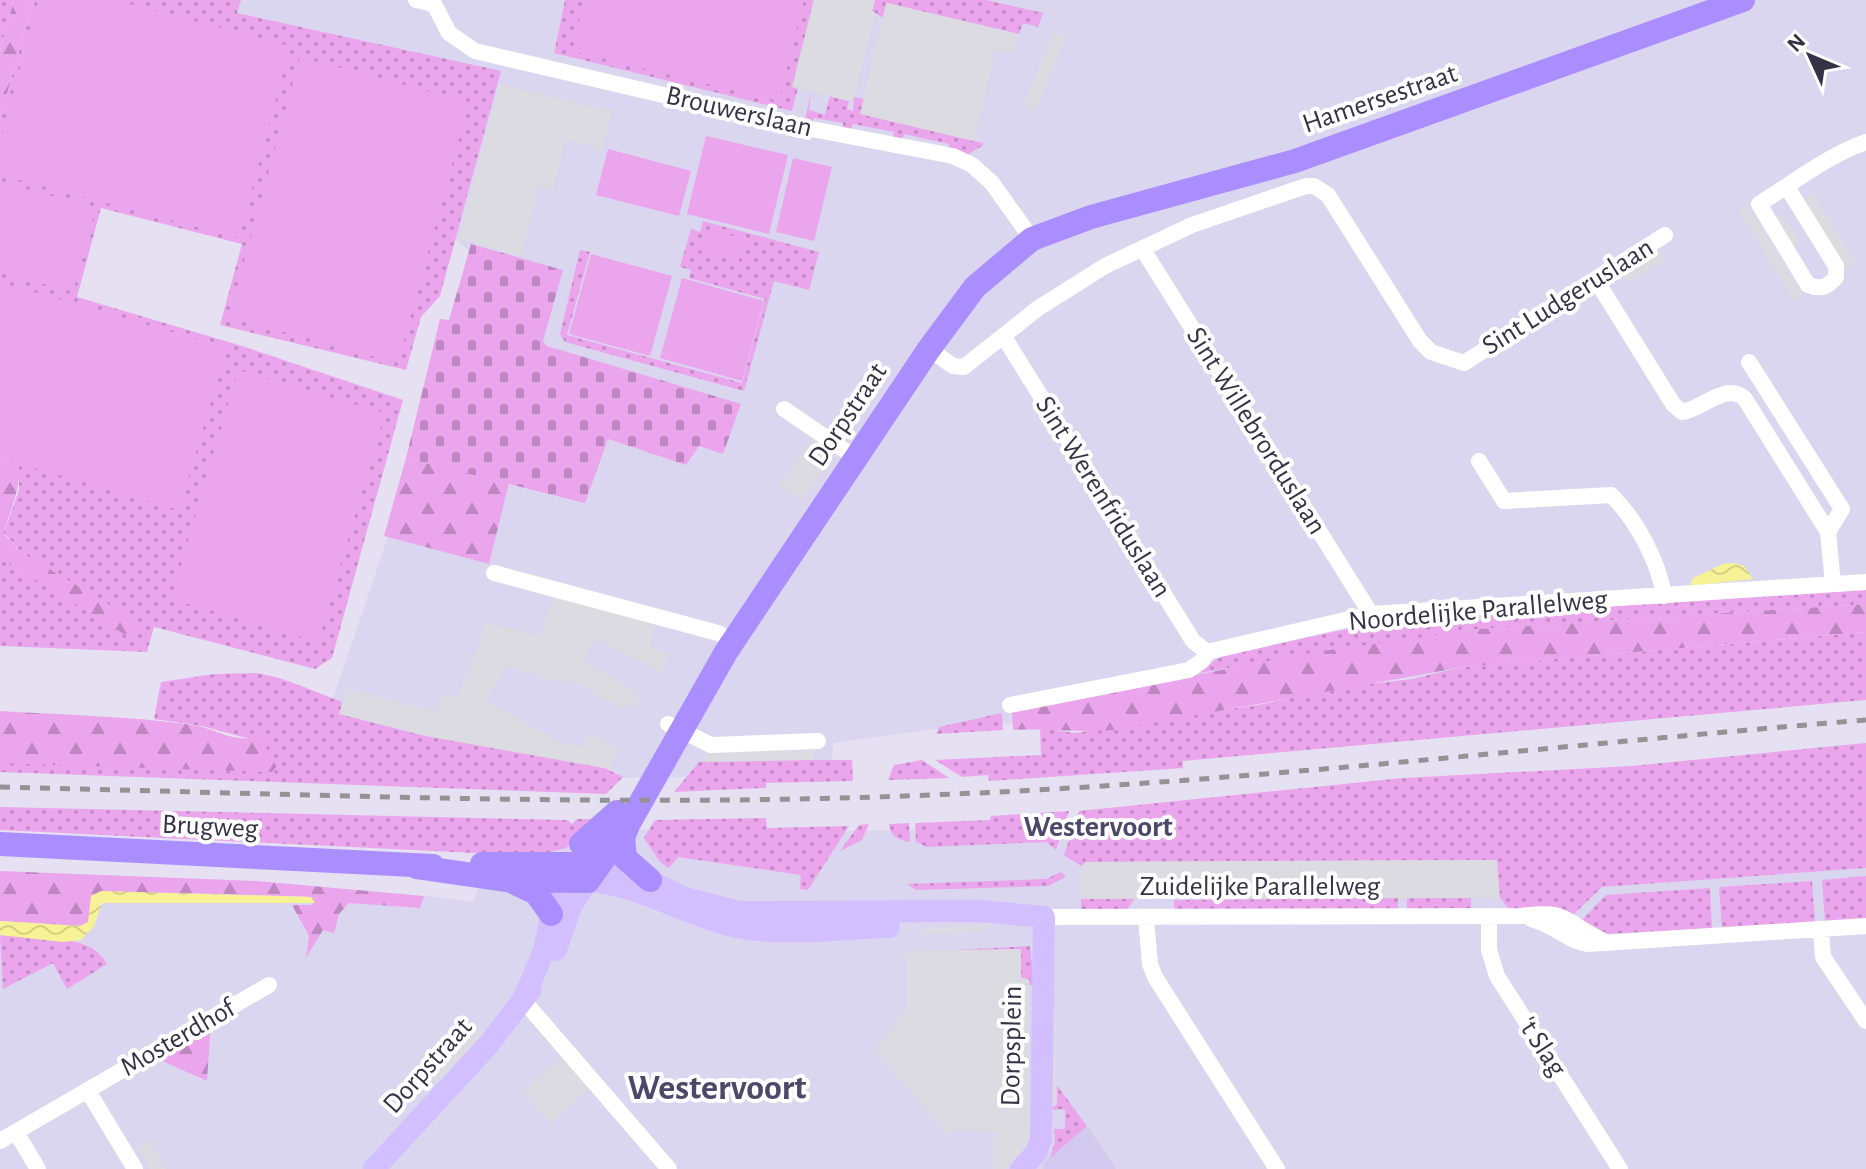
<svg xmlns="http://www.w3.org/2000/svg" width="1866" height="1169" font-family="'Alegreya Sans',sans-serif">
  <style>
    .residential { fill: #dbd6ef }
    .education { fill: #d2c9ee }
    .grass { fill: url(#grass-dots) }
    .forest { fill: url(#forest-firs) }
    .cemetery { fill: url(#cemetery-stones) }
    .pitch { fill: #eba5ec }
    .parking { fill: #dcdbe2 }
    .water { fill: url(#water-waves) }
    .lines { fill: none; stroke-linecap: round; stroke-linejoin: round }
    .street { stroke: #fff; stroke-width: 16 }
    .secondary { stroke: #d2bfff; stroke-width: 22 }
    .primary { stroke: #aa8eff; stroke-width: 24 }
    .rail { stroke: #939393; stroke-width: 5; stroke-dasharray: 10 10; stroke-linecap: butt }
    .labels { text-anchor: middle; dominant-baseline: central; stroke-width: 8; stroke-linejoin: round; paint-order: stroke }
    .street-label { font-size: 28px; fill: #343245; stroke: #fff }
    .neighbourhood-label { font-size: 30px; font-weight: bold; fill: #4c4869; stroke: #fff }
    .district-label { font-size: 36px; font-weight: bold; fill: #4c4869; stroke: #fff }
  </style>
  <defs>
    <pattern id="grass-dots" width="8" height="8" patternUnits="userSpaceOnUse" patternTransform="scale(2)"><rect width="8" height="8" fill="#eba5ec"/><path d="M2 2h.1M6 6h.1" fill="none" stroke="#bf87c1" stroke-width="1.8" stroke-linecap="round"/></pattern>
    <pattern id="forest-firs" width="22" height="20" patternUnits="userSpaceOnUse" patternTransform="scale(2)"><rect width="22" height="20" fill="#eba5ec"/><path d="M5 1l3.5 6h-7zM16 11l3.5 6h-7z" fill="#bf87c1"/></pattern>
    <pattern id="cemetery-stones" width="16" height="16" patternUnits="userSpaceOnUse" patternTransform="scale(2)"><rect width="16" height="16" fill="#eba5ec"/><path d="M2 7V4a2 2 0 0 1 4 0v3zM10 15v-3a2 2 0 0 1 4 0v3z" fill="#bf87c1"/></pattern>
    <pattern id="water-waves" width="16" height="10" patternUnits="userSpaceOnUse" patternTransform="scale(2)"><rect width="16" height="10" fill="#f8f296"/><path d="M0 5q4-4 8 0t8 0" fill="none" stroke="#d5d083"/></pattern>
  </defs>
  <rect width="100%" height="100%" fill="#e5e1f3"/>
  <path class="residential" d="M173,0H1866V624L1049,721L948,727L834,743L830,766L696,777L540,779L309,769L394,519L473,254Z
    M1866,778V1169H0V934L78,936L101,898L427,896L473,902L496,845L582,822L687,835L1025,827L1624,803Z"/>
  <path class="education" d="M1087,1126L1116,1169H1043L1044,1163Z"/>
  <path class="grass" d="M0,0H14L0,50Z
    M33,0H241L237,13L501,71L440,296L421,317L406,370L220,325L242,244L101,208L77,297L242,346L403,400L332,658L315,669L154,627L147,652L0,646V558L129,636L21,552L4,533L19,490V466L0,460V119Z
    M565,0H814L793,87L798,88L792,111L554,53Z
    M875,0H986L1043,13L1038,27L1023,23L1019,34L887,3L883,18L872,11Z
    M811,92L809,110L825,115L830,96L849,101L847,109L853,111L854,97L864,99L861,114L983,143L982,146L967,155L949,149V144L904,134L902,140L893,138L894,132L853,124L851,130L843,128V123L814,118L812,123L805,120Z
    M703,221L819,252L809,290L774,281L744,391L565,342L560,334L580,250L590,252L567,335L742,383L765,299L689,278L691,270L680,267L691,229L700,232Z
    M1866,590V604L1480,629L1198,673L1221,656L1385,621Z
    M1866,632V700L1183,761V768L989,781L988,775L962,777L935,760L1041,755L1040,728L1075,733L1263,704L1340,687L1412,679L1463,667Z
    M256,673C288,678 312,691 342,702L340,714L426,736L598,765L623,777L606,794L0,772V763L250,739L202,726L154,719L161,682L214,674Z
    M1002,713L1003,730L936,734L939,727Z
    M1866,743V868L1602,887L1572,916L1508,908L1497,894V860L1087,862L1081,872V866L1064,855L1079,811L1403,778L1631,766Z
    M733,760H852L853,781L766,783V788L674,792L699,762Z
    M922,760L949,778L888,780L894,765Z
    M0,807L567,820L572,824L577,819H601L566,848L535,856L0,830Z
    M1069,811L1056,850L1046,842L927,847L916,842L915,823L990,820L991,816Z
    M766,818L767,828L849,826L808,890L800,889L801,875L678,857L669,868L660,862L644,838L655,820Z
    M909,823L910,842C898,840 890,836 889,824Z
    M869,824L862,840L840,851L859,825Z
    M1061,872L1066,877L1048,886L916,890L907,884L1046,879Z
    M1866,876V918L1825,922L1822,880Z
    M1812,881L1815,922L1722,928L1719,887Z
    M1471,886V908L1407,909V898L1464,897Z
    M1081,887H1087L1140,891L1126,911L1081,910Z
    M1710,888L1712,928L1605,934L1581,921L1606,895Z
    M1398,898V909L1174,911V900Z
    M0,935C35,940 90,931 107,964L67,989L53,963L3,989Z
    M1030,946L1034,985H1029L1028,979L918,952Z
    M1056,1084L1087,1126L1050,1158L1055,1142L1054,1129H1065V1109L1049,1110L1057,1104Z"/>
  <path class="forest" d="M14,0H33L0,119V50Z
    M406,458L509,483L489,564L384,536Z
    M0,460L19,465C21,491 10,508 4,534L21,552L138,622L129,637L0,558Z
    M1866,604V632L1463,667L1113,730C1079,733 1047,728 1013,730L1012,710L1315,652L1480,629Z
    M0,711C64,715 129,716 193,725C215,728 236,745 259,736L277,766L272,772L0,763Z
    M0,871L257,881L424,896L420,908L349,903L339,914L334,933L323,930L306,958L309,936L292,905H313L311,897L181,893L91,903L88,923L79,926L0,921Z
    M211,1024L207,1081L153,1057Z"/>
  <path class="cemetery" d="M471,244L563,270L543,341L547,346L741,404L723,454L699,446L686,465L608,439L585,503L406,458L440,319L449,320Z"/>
  <path class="pitch" d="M38,0H115L290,46L239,238L0,175V143Z
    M584,0H804L779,101L572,51Z
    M300,57L469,102L398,363L229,317Z
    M706,136L788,155L769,234L687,214Z
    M608,149L691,171L679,216L596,195Z
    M793,158L832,167L814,241L776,232Z
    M0,182L96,208L73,292L0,272Z
    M705,229L745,239L739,261L700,251Z
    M591,254L672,276L650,356L569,334Z
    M682,278L764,301L742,381L660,358Z
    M0,282L227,348L179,510L0,458Z
    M238,370L385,413L318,642L171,599Z"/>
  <path class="parking" d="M814,0H875L872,11L875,12L854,97L849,101L792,87Z
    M886,3L1019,34L1014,53L995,50L974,141L860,114Z
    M1054,33L1066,38L1035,111L1023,106Z
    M499,84L612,111L602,149L565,140L553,189L539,186L521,256L459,239Z
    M1813,193L1856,263L1846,269L1803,199Z
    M1747,205L1803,295L1794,301L1738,210Z
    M1782,213L1800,242L1792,247L1774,217Z
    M1661,249L1667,259L1628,283L1622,273Z
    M815,435L835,451L803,500L780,486Z
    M552,596L655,624L650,648L671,654L660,672L596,638L583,660L638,693L636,696L642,700L636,709L627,704L623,710L571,679L567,685L555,678L552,683L530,671L528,674L507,665L486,701L567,746L571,742L582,748L591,734L619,751L609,769L426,736L339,714L347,689L436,711L440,694L457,697L478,650L485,622L542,636Z
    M813,750V760L705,762V751Z
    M1497,860L1500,898L1081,899V866L1086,862Z
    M992,924L984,931L926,935L918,929Z
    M1021,949V979H1029L1032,1132L1028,1145L1006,1169H993L994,1132L954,1130L948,1135L874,1049L907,1011V959L904,951Z
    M1048,1021H1056L1057,1104L1049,1110Z
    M474,1029L486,1033L437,1088L432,1076Z
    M562,1057L590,1088L551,1123L523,1091Z
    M149,1140L166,1169H150L137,1147Z"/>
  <path class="water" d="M1734,563L1744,566L1753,579L1690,586L1693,578L1723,564Z
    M101,891L311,897L315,903H102L94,926L81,940L63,942L0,935V921L80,926L88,922L91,896Z"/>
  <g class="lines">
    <path class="street" d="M416,0L434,4L449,33L475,51L796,126L953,156L972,165L992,183L1032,239
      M1787,187L1836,266V277C1828,287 1821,290 1808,285L1759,204C1793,183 1828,155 1866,142
      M1142,248L1371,614
      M1596,280L1673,404L1682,412C1703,409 1727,381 1745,399L1828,532L1833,584
      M1004,337L1193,641L1207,652
      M929,349L953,366L964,367L1037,309L1105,266L1192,225L1306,186H1314L1328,195L1420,341L1431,352L1464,363L1665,235
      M1749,362L1842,509L1828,532
      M784,409L856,458
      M1479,461L1504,501L1611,495C1636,519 1659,562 1664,596
      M494,573L718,633L733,641
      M1207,652L1371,614L1866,582
      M1010,705L1189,670L1203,660L1207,652
      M668,724L711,745L818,741
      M1489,916V950L1497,976L1620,1169
      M1044,917L1521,916C1570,909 1563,922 1602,940
      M1146,918L1150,964L1155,977L1277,1169
      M1531,919C1555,925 1567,941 1588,944L1866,926
      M1821,931L1823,957L1866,1021
      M523,1000L669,1169
      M88,1091L135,1169
      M16,1132L38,1169
      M0,1141L269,985"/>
    <path class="secondary" d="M556,950L571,906L588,881C636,884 682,913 729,925C781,938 836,928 889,927
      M523,1000L544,951L555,899L581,864L635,874L685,898L739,912L980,911L1044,917L1041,1139L1036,1153L1021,1169
      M374,1169L489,1044L531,989"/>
    <path class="primary" d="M628,825L623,838L625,858L650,880
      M0,844L433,866
      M581,844L617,812
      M482,864H581L601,839
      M417,867L507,880L588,881L629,823L726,652L929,349L975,287L1032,239L1091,217L1295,161L1743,0
      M513,882L536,893L551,914"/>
    <path class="rail" d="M0,787C310,794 620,808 930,795C1243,783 1554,745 1866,720"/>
  </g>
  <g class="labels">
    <g class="street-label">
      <text transform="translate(1380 99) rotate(-19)">Hamersestraat</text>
      <text transform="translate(739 112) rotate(13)">Brouwerslaan</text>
      <text transform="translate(1568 297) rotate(-32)">Sint Ludgeruslaan</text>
      <text transform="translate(848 415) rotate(-56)">Dorpstraat</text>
      <text transform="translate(1256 431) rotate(58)">Sint Willebrorduslaan</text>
      <text transform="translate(1103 497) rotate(58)">Sint Werenfriduslaan</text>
      <text transform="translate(1478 611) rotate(-5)">Noordelijke Parallelweg</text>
      <text transform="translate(210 827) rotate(3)">Brugweg</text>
      <text x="1260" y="887">Zuidelijke Parallelweg</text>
      <text transform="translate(178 1038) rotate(-30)">Mosterdhof</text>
      <text transform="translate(1012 1046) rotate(-89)">Dorpsplein</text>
      <text transform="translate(1542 1047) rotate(57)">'t Slag</text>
      <text transform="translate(428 1066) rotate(-48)">Dorpstraat</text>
    </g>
    <g class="neighbourhood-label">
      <text x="1098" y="827">Westervoort</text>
    </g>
    <g class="district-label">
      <text x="717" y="1088">Westervoort</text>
    </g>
  </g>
  <g transform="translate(1810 56) rotate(314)" stroke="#ffffff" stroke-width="6" paint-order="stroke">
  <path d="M0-6L14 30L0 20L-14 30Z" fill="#343245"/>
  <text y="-12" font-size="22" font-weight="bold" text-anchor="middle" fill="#343245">N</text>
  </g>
</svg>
